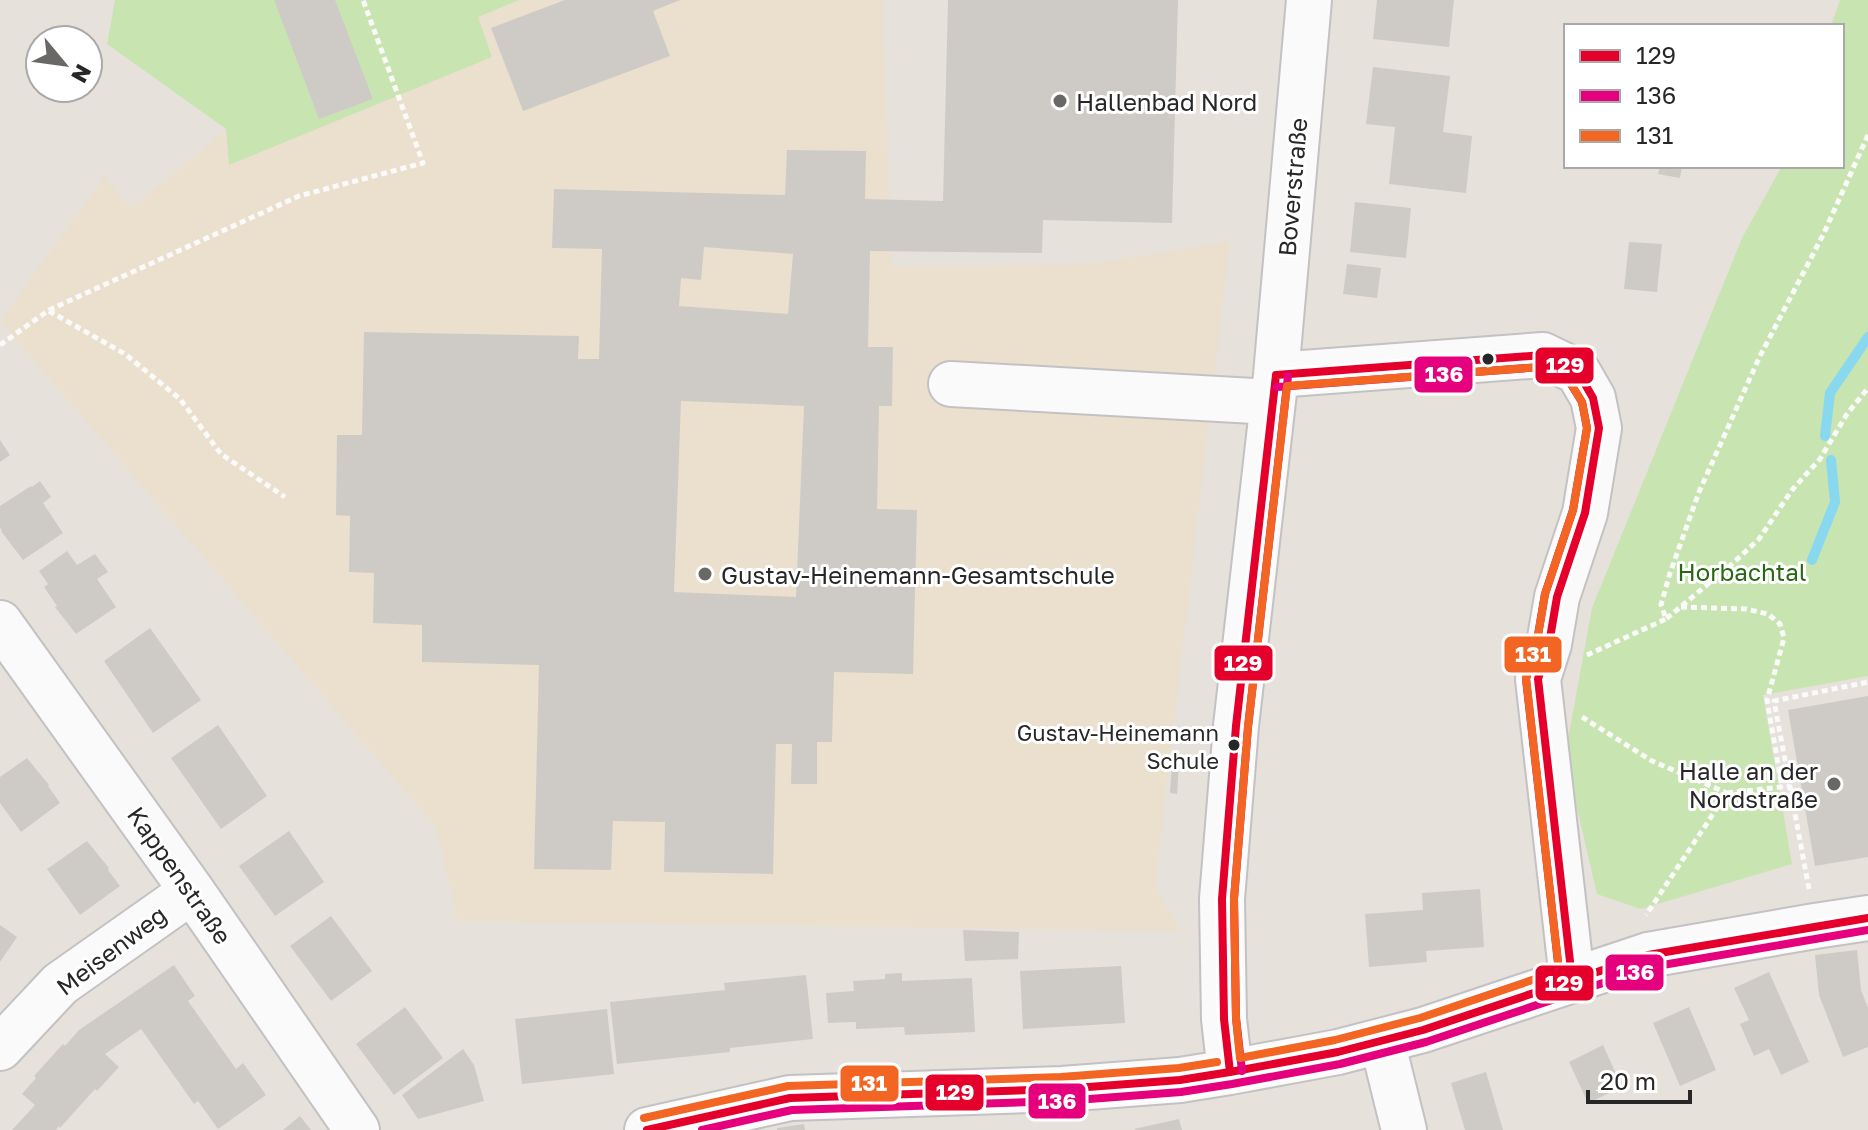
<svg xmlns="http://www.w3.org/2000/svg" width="1868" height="1130" font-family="'Golos Text',sans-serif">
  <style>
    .education { fill: #ebe0ce }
    .green { fill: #c8e4b1 }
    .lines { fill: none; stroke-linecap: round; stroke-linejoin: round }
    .stream { stroke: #88d8ef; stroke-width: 10 }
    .building { fill: #cecbc6; fill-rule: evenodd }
    .minor-casing { stroke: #c3c1c2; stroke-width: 48 }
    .path { stroke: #fbfafa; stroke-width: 5; stroke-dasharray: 6 4; stroke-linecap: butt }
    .minor { stroke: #fbfafa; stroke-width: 44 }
    .bus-1-casing { stroke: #fff; stroke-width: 14 }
    .bus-2-casing { stroke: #fff; stroke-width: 14 }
    .bus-3-casing { stroke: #fff; stroke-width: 14 }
    .bus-1 { stroke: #e4002b; stroke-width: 8 }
    .bus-2 { stroke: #e5007d; stroke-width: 8 }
    .bus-3 { stroke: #f26522; stroke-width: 8 }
    .poi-dot { fill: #6a6866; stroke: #fff; stroke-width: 3 }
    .bus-dot { fill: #272727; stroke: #fff; stroke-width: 3 }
    .labels { text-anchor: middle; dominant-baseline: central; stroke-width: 6; stroke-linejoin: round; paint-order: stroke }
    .bus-label { font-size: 22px; fill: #272727; stroke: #fff; text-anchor: end }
    .poi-label { font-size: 24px; fill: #272727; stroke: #fff; text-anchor: start }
    .street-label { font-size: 24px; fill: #272727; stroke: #fff }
    .park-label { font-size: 24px; fill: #286714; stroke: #fff }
    .line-badge { stroke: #fff; stroke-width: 3 }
    .badge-label { font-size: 22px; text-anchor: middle; font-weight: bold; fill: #fff }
  </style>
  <rect width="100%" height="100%" fill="#e6e1db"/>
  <path class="education" d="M519,0H882L892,266L1089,264L1230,241L1155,886L1181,931L458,921L436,827L0,321L105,176L131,209L226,129L229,164L492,56L478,17Z"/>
  <path class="green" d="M115,0H519L478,17L492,57L229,165L226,129L107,44Z
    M1840,0H1868V676L1763,695L1792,864L1641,909L1597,894L1565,756L1592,608L1742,238L1782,166H1842V26H1831Z"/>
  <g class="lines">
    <path class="stream" d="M1825,436L1830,393L1868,337
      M1812,560L1835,502L1831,460"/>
  </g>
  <path class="building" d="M274,0H335L373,99L319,119Z
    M565,0H680L653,11L670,56L523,111L491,28Z
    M948,0H1178L1172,223L1043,220L1042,253L870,251L868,347H893L892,406H879L877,509L917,510L913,674L834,672L832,742H817V784H791L792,744H776L773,874L664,872L665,822L613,821L611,870L534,869L539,665L422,662V625L373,623L374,573L349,572L350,516L336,515L337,435H362L364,332L579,336L578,359H599L602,249L552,248L554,189L785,195L787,150L866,151L865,199L943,201ZM704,247L793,254L788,314L679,306L681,278L701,280ZM681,401L804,406L796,597L674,592Z
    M1377,0H1454L1449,47L1373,39Z
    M1373,67L1450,76L1443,132L1472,136L1466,193L1389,184L1395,127L1366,124Z
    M1660,166H1682L1680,178L1658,174Z
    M1355,202L1411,208L1406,258L1350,252Z
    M1629,242L1662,244L1657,292L1624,289Z
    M1347,264L1381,268L1377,298L1343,294Z
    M0,440L10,455L0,462Z
    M40,481L51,497L43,503L63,533L23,560L1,531H2L0,527V506L31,486L32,487Z
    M67,551L77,565L95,554L108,572L97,579L116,607L76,634L55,607L57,606L44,587L48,584L39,571Z
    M150,628L201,700L153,733L104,661Z
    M1868,696V857L1815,866L1788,710Z
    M218,725L267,796L221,829L171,758Z
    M27,758L49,785L48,786L60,803L21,832L0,803V777Z
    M1172,764H1179L1177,794L1170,793Z
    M289,831L324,882L275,916L239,866Z
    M87,841L109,868L108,870L120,886L80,915L47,869Z
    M1480,889L1484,947L1426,951L1427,962L1369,967L1365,914L1423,910L1422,893Z
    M331,916L372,971L331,1001L290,946Z
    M0,925L17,937L0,962Z
    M963,930L1019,932L1018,959L965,961Z
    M1857,950L1861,990L1868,1008V1047L1843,1057L1819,995L1815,955Z
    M174,965L195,996L188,1001L236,1069L243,1063L266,1095L218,1129L198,1101L194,1104L141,1029L105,1054L119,1067L97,1091L95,1089L60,1128L59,1126L56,1130H12L35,1105L22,1094L36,1078L34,1076L63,1044L65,1046L79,1030Z
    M1121,966L1125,1023L1023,1029L1020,971Z
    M1769,972L1809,1062L1781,1075L1769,1049L1754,1056L1740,1024L1749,1020L1734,988Z
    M902,973V981L972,978L975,1032L905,1035L904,1027L856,1029V1022L828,1023L826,993L854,991L853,981L885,979V974Z
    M806,975L813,1039L730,1048V1052L617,1064L610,1002L725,990L724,983Z
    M405,1007L443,1058L394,1095L356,1044Z
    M1689,1007L1716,1070L1680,1086L1653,1023Z
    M607,1009L614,1074L522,1084L515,1019Z
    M1603,1045L1622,1087L1588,1103L1569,1062Z
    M463,1049L474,1065L484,1101L418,1119L402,1095Z
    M1486,1072L1503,1130H1465L1451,1083Z
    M300,1116L311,1130H283Z
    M1179,1119L1182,1130H1135L1134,1129Z
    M804,1124L805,1130H777V1128Z"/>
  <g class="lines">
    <g class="minor-casing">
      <path id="minor" d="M1276,375L1543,355L1578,372L1593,398L1599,428L1585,513L1557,597L1549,644L1538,679L1572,979
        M951,384L1273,402
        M0,623L192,891L357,1130
        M1382,1041L1404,1130
        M0,1048L60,984L192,891
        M1230,1072L1224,1019L1222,899L1236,726L1276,375L1309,0
        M647,1130L790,1098L1062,1089L1180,1080L1230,1072L1338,1052L1423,1030L1648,955L1815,926L1868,918"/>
    </g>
    <path class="path" d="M1868,135L1824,233L1759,358L1699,492L1670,573L1661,605L1666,619L1732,564L1759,539L1792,490L1820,459L1847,414L1868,388
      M49,311L125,354L180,399L221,454L285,497
      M0,345L49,310L299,196L423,163L363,0
      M1681,607L1746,609L1768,614L1780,624L1784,638L1767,700L1782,787
      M1587,655L1666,619
      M1582,717L1652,761L1727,793L1646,915
      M1727,793L1790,786
      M1809,889L1774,701L1868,682"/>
    <use href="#minor" class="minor"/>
    <g class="bus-1-casing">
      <path id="bus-1" d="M1276,375L1543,355L1578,372L1593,398L1599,428L1585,513L1557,597L1549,644L1538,679L1572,979
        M1230,1072L1224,1019L1222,899L1236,726L1276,375
        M647,1130L790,1098L1062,1089L1180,1080L1230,1072L1338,1052L1423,1030L1648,955L1868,918"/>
    </g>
    <g class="bus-2-casing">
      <path id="bus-2" d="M1277,387L1541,367L1569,381L1582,402L1587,428L1573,510L1545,594L1537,641L1526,679L1560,980
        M1242,1071L1236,1018L1234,899L1248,727L1288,376
        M702,1130L792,1110L1063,1101L1181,1092L1232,1084L1340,1064L1426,1042L1651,967L1868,930"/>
    </g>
    <g class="bus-3-casing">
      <path id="bus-3" d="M1541,367L1569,381L1582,402L1587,428L1573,510L1545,594L1537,641L1526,678L1559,971L1420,1018L1335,1040L1240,1058L1236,1018L1234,899L1248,727L1287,386Z
        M644,1118L788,1086L1061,1077L1179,1068L1217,1062"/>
    </g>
    <use href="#bus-1" class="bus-1"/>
    <use href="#bus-2" class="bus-2"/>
    <use href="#bus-3" class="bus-3"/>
  </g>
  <g class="poi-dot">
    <circle cx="1060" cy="101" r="8"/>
    <circle cx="705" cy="574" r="8"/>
    <circle cx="1834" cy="784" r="8"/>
  </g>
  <g class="bus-dot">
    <circle cx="1488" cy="359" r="7"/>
    <circle cx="1234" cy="745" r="7"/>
  </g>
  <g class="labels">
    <g class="bus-label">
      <text x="1219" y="732">Gustav-Heinemann<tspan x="1219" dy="28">Schule</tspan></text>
    </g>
    <g class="poi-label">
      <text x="1076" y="101">Hallenbad Nord</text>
      <text x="721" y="574">Gustav-Heinemann-Gesamtschule</text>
      <text x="1818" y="770" text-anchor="end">Halle an der<tspan x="1818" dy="28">Nordstraße</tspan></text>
    </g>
    <g class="street-label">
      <text transform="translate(1292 187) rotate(-85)">Boverstraße</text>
      <text transform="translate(180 875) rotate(55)">Kappenstraße</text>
      <text transform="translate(111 950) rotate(-37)">Meisenweg</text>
    </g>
    <g class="park-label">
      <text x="1742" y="571">Horbachtal</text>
    </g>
  </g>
  <g class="line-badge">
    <rect x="1534" y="346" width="61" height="39" rx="8" fill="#e4002b"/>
    <rect x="1413" y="355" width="61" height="39" rx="8" fill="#e5007d"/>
    <rect x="1503" y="635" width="60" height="39" rx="8" fill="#f26522"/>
    <rect x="1213" y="644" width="61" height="38" rx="8" fill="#e4002b"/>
    <rect x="1604" y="953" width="61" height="39" rx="8" fill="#e5007d"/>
    <rect x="1534" y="964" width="61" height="38" rx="8" fill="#e4002b"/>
    <rect x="839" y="1064" width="61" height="39" rx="8" fill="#f26522"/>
    <rect x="924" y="1073" width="61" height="39" rx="8" fill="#e4002b"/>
    <rect x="1027" y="1082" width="60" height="38" rx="8" fill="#e5007d"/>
  </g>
  <g class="badge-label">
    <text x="1565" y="373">129</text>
    <text x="1444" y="382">136</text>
    <text x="1533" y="662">131</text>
    <text x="1243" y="671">129</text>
    <text x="1635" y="980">136</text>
    <text x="1564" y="991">129</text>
    <text x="869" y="1091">131</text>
    <text x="955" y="1100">129</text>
    <text x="1057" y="1109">136</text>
  </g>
  <rect x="1564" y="24" width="280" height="144" fill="#ffffff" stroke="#a9a9a9" stroke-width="2"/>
  <rect x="1580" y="50" width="40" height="12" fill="#e4002b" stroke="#a9a9a9" stroke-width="2"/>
  <text x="1636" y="64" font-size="24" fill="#272727">129</text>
  <rect x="1580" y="90" width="40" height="12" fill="#e5007d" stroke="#a9a9a9" stroke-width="2"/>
  <text x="1636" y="104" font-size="24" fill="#272727">136</text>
  <rect x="1580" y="130" width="40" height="12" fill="#f26522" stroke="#a9a9a9" stroke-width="2"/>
  <text x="1636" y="144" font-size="24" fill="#272727">131</text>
  <g transform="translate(64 64) rotate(119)"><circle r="38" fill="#ffffff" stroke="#a9a9a9" stroke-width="2"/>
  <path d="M0-6L14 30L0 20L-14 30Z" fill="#6a6866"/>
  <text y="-12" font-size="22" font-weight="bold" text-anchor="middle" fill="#272727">N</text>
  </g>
  <path d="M1588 1090v12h102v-12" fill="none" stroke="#272727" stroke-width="4"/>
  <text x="1600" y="1090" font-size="24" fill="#272727" stroke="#ffffff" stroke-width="6" paint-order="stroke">20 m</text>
</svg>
